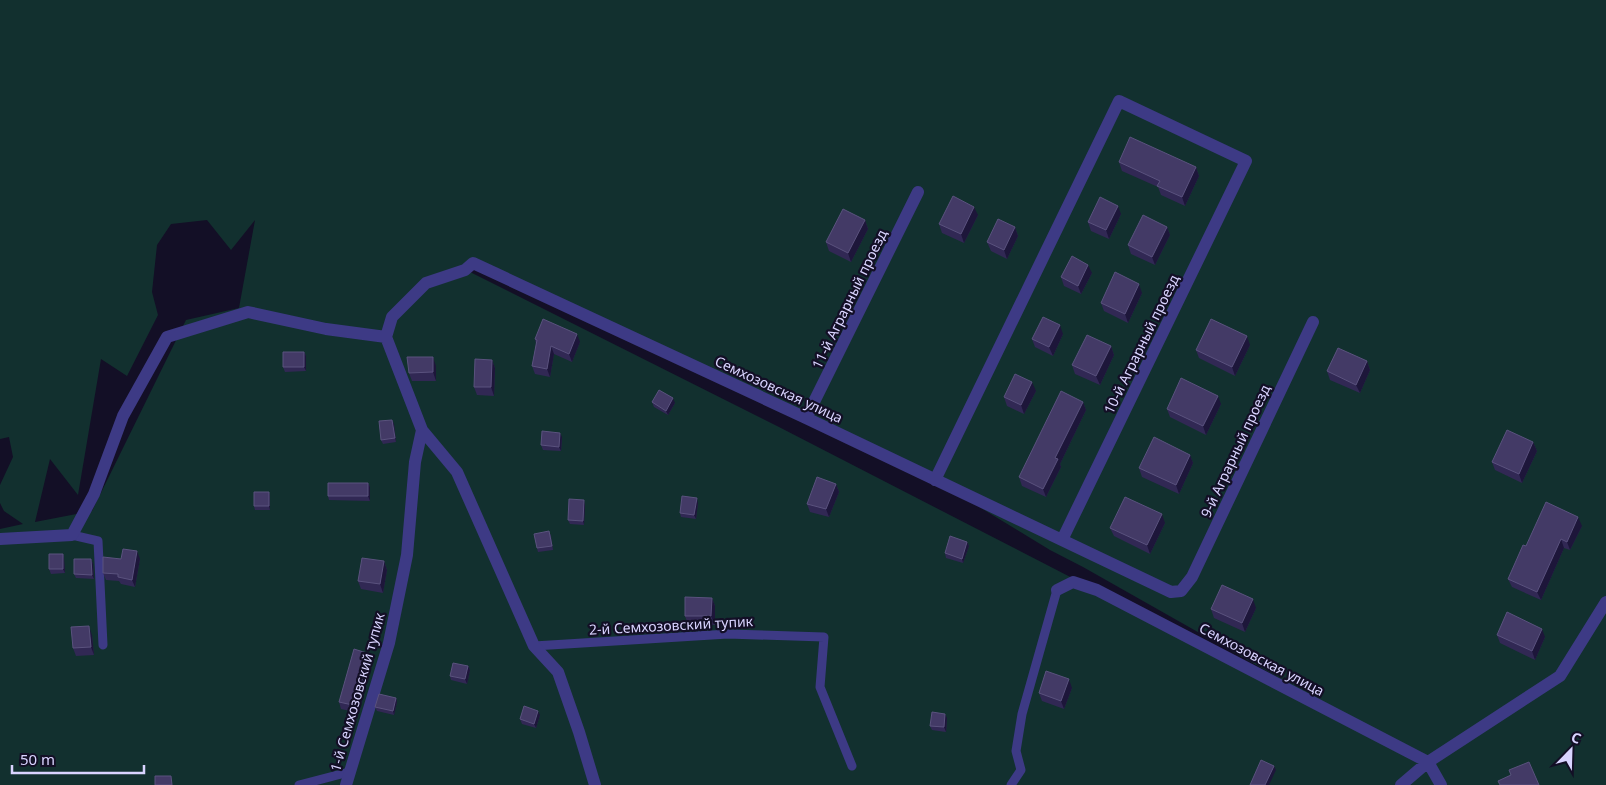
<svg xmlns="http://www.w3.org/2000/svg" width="1606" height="785" font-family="'Noto Sans',sans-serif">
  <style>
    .green { fill: #12302f; fill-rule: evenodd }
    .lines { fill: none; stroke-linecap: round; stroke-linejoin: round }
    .lane { stroke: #3d3a85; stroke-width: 9 }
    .street { stroke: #3d3a85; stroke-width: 12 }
    .wall { fill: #312854 }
    .shaded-wall { fill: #1d163a }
    .building { fill: #433a66; stroke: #5a527e }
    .labels { text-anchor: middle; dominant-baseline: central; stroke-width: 4.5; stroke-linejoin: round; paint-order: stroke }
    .street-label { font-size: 14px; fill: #d9d4ff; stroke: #130f26 }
  </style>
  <rect width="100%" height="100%" fill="#130f26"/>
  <path class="green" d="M0,0H1606V785H0V529L23,524L4,511L0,503V485L13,457L9,437L0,439ZM207,220L231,250L255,220L239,308L186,320L92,511L35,522L50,459L78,495L101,359L127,376L158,315L152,292L157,245L171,224ZM474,263L935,480L1050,550L1083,567L1408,751L779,427L466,270Z"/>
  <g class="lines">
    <path class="lane" d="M72,535L98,541L103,645
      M534,646L728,634L824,637L820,687L852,766
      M299,785L349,772
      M1011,785L1021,770L1016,751L1022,714L1057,590"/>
    <path class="street" d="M386,337L392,317L426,283L465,270L473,263L806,418L1171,592L1181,591L1192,577L1313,322
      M386,337L422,430L457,472L534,646L558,672L579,732L595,785
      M806,418L918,192
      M935,480L1119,101L1246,161L1062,540
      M0,539L72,535L94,494L123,416L167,337L248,312L326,329L386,337
      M1057,590L1073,582L1097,590L1428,762L1441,785
      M346,785L389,643L407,555L415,462L422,430
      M1401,785L1428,762L1560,676L1606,602"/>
  </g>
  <path class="wall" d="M1119,162L1196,167L1199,176L1185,206L1161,195L1158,187L1122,171Z
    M1121,214L1109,239L1091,231L1088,222Z
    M978,215L964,243L942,233L939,224Z
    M865,220L868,229L851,262L829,251L826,242Z
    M1015,227L1018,236L1007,259L991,251L987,242Z
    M1167,227L1170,235L1155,265L1131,254L1128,245Z
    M1092,273L1081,294L1064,286L1061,277Z
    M1142,293L1128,323L1104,311L1101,303Z
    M1063,334L1053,356L1035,347L1032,339Z
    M535,339L580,342L572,362L554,354L550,377L535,374L532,366L536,344Z
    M1250,345L1235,376L1199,358L1196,350Z
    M1111,346L1114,355L1100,385L1075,374L1072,365Z
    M304,352L306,356V371L285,372L283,367Z
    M492,360L495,368L494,396L477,395L474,387Z
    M1367,361L1370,370L1360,393L1330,380L1327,371Z
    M436,366V381H412L409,373Z
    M1036,391L1024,414L1007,406L1004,397Z
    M652,402L675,403L668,415L654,407Z
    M1083,402L1086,410L1060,464L1061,467L1046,497L1022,486L1019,477Z
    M1221,404L1206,435L1170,417L1167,409Z
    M392,420L394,424L396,442L383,444L381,440Z
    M562,437L561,451L543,450L541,445Z
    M1533,442L1537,451L1522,483L1495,470L1492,462Z
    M1190,455L1193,463L1179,494L1142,477L1139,468Z
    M368,483L370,487V501L329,500L328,496Z
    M836,484L839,492L829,517L810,512L807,504Z
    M270,496V510H255L254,506Z
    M698,503L696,519L681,517L680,513Z
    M585,505L584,525L570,524L568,520Z
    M1165,523L1150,554L1114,536L1110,528Z
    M1582,526L1570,550L1564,548L1541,600L1512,587L1508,579L1526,546Z
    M549,531L551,536L553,550L538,552L537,548Z
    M967,542L969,546L963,563L946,558L945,553Z
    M63,554L64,559L65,573L51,574L49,569Z
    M91,559L93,564L94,579L76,578L74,574Z
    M121,559H140L135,587L121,584L119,581L106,580L103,573Z
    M384,561L387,570L383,593L361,589L358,581Z
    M712,598L715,606V625L688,624L685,616Z
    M1256,608L1245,632L1214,618L1211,609Z
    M92,635L94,655L76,656L73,648Z
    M1497,635L1545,637L1535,660L1500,643Z
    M372,660L359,713L341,709L339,702Z
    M468,666L470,670L467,684L451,680L450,676Z
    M1072,688L1064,709L1042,701L1039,693Z
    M396,698L397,702L394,715L377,711L375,707Z
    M540,715L536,728L522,724L520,719Z
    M947,718L946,732L932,730L930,726Z"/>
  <path class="shaded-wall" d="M1196,167L1199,176L1185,206L1182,197Z
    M1118,206L1121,214L1109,239L1106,230Z
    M974,207L978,215L964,243L961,234Z
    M865,220L868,229L851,262L848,253Z
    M1015,227L1018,236L1007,259L1004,250Z
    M1167,227L1170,235L1155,265L1152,257Z
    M1088,265L1092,273L1081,294L1078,286Z
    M1139,284L1142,293L1128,323L1125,314Z
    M1060,325L1063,334L1053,356L1049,347Z
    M577,334L580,342L572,362L569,354Z
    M1247,336L1250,345L1235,376L1232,367Z
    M551,346L554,354L550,377L547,369Z
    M1111,346L1114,355L1100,385L1096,376Z
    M304,352L306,356V371L304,367Z
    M433,357L436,366V381L433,372Z
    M492,360L495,368L494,396L491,387Z
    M1367,361L1370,370L1360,393L1356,385Z
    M1032,382L1036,391L1024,414L1021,405Z
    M1218,396L1221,404L1206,435L1203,426Z
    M673,398L675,403L668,415L666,411Z
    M1083,402L1086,410L1060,464L1061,467L1046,497L1043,489L1055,458Z
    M392,420L394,424L396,442L395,438Z
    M560,433L562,437L561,451L559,447Z
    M1533,442L1537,451L1522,483L1519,474Z
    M1190,455L1193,463L1179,494L1176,485Z
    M368,483L370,487V501L368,496Z
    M836,484L839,492L829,517L826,509Z
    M269,492L270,496V510L269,506Z
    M697,498L698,503L696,519L694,515Z
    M584,500L585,505L584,525L583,521Z
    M1162,514L1165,523L1150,554L1147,545Z
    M1578,517L1582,526L1570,550L1567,542Z
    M1561,539L1564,548L1541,600L1537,592Z
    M967,542L969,546L963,563L962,559Z
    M137,551L140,559L135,587L132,580Z
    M63,554L64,559L65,573L63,569Z
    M91,559L93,564L94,579L92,575Z
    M384,561L387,570L383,593L380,584Z
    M712,598L715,606V625L711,616Z
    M1253,599L1256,608L1245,632L1242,623Z
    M89,626L92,635L94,655L91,647Z
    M1542,629L1545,637L1535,660L1532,651Z
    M370,654L372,660L359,713L357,706Z
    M468,666L470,670L467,684L465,679Z
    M1069,679L1072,688L1064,709L1061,701Z
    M396,698L397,702L394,715L393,711Z
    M538,711L540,715L536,728L534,724Z
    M945,714L947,718L946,732L944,727Z
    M1274,766L1276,770L1269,785H1265Z"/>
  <path class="building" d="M1130,137L1196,167L1182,197L1157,186L1160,181L1119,162Z
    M953,196L974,207L961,234L939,224Z
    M1100,197L1118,206L1106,230L1088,222Z
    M843,209L865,220L848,253L826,242Z
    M1143,215L1167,227L1152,257L1128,245Z
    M998,219L1015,227L1004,250L987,242Z
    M1072,256L1088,265L1078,286L1061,277Z
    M1115,272L1139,284L1125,314L1101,303Z
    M1043,317L1060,325L1049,347L1032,339Z
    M543,319L577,334L569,354L551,346L547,369L532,366L537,340L535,339Z
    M1211,319L1247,336L1232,367L1196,350Z
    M1087,335L1111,346L1096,376L1072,365Z
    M1338,348L1367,361L1356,385L1327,371Z
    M283,352H304V367H283Z
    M407,357H433V372L409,373Z
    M475,359L492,360L491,387H474Z
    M1015,374L1032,382L1021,405L1004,397Z
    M1181,378L1218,396L1203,426L1167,409Z
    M659,390L673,398L666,411L652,402Z
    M1061,391L1083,402L1055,458L1058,459L1043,489L1019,477Z
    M392,420L395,438L381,440L379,421Z
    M1507,430L1533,442L1519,474L1492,462Z
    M542,431L560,433L559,447L541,445Z
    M1154,437L1190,455L1176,485L1139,468Z
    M817,477L836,484L826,509L807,504Z
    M328,483H368V496H328Z
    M254,492H269V506H254Z
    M682,496L697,498L694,515L680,513Z
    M1125,497L1162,514L1147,545L1110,528Z
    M569,499L584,500L583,521L568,520Z
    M1546,502L1578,517L1567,542L1561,539L1537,592L1508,579L1523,545L1526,546Z
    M549,531L552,546L537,548L534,534Z
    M950,536L967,542L962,559L945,553Z
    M123,549L137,551L132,580L118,577V574L103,573V557L121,559Z
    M49,554H63V569H49Z
    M362,558L384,561L380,584L358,581Z
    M74,559H91L92,575L74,574Z
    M1222,585L1253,599L1242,623L1211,609Z
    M685,597L712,598L711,616H685Z
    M1507,612L1542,629L1532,651L1497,635Z
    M89,626L91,647L73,648L71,627Z
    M354,649L370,654L357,706L339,702Z
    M453,663L468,666L465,679L450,676Z
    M1046,671L1069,679L1061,701L1039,693Z
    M379,694L396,698L393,711L375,707Z
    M524,706L538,711L534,724L520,719Z
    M932,712L945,714L944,727L930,726Z
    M1261,760L1274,766L1265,785H1250Z
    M1529,762L1539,785H1500L1498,781L1511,775L1509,770Z
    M155,776H171L172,785H155Z"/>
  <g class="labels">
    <g class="street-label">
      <text transform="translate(849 299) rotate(-64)">11-й Аграрный проезд</text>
      <text transform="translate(1141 344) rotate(-64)">10-й Аграрный проезд</text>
      <text transform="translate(779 389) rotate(25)">Семхозовская улица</text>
      <text transform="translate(1235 451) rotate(-65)">9-й Аграрный проезд</text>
      <text transform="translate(671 625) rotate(-3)">2-й Семхозовский тупик</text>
      <text transform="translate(1262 659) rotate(28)">Семхозовская улица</text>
      <text transform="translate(357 692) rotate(-74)">1-й Семхозовский тупик</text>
    </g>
  </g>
  <g transform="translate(1571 750) rotate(23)" stroke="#130f26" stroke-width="4" paint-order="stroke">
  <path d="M0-4L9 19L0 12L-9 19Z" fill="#d9d4ff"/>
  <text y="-8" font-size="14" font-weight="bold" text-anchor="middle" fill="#d9d4ff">С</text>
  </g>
  <path d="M12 765v8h132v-8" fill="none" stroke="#d9d4ff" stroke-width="2.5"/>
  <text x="20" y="765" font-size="15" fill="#d9d4ff" stroke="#130f26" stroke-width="4" paint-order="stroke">50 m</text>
</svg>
